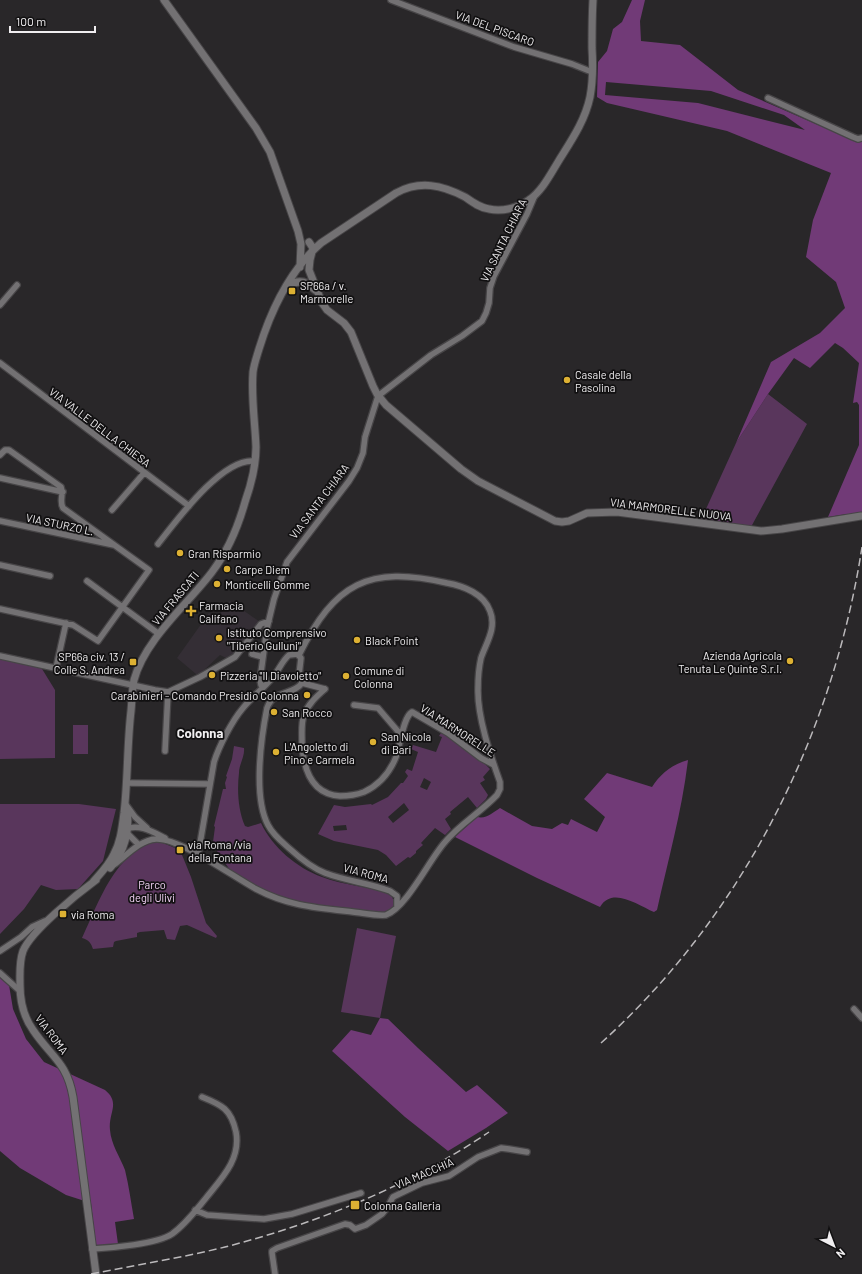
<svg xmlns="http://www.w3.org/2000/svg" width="862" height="1274" font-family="Barlow,sans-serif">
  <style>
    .built { fill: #342e35 }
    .green { fill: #59365c; fill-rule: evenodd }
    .forest { fill: #713a77; fill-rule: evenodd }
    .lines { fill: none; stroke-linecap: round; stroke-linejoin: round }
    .minor-casing { stroke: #474547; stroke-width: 8 }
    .tertiary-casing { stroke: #474547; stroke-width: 9 }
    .minor { stroke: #737173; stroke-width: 5.5 }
    .tertiary { stroke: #737173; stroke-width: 7 }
    .rail { stroke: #bbb9bb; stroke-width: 1.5; stroke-dasharray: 8 4; stroke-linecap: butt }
    .poi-dot { fill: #ddb133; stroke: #111011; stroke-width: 1.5 }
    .labels { text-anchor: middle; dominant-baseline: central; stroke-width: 3.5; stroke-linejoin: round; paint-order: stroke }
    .street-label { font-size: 11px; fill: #f0eef0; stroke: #111011 }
    .poi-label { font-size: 11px; fill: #f0eef0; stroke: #111011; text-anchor: start }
    .park-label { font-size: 11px; fill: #f3d3f6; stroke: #111011 }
    .quarter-label { font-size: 13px; font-weight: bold; fill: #f0eef0; stroke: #111011 }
  </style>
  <rect width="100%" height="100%" fill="#292729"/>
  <path class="built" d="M230,601L260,622L234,655L228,659L220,655L200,674H196L177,658L209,613L217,618Z"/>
  <path class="green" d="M768,394L807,424L751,527L701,520L736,443Z
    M0,656L39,664L55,690V758L0,759Z
    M73,725H88V754H73Z
    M441,733L447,736L483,762L490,769L483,777L485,780L480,783L488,795L486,799L477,808L468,797L450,812L451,814L445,819L451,829L445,835L435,828L421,843L423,845L416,851V853L410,858L408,857L396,866L386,855L378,850L334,841L318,834L334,805L345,807L371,804L372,805L388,797L401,783H403L408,776L405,772L407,769L412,771L418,752L411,749L413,745L436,752L442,737L439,736ZM424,778L431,782L427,790L420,787ZM404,803L409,810L393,823L388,817ZM346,825L347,830L334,831L333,826Z
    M234,746L244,748C245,757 239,764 239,773C237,790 238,810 245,826L248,827L261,823C272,847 297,868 322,877C343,885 366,886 387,893C393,897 395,900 393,907L387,912H376L309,904L283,898L257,886L230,870L223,860L215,848L213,842L215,827L214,826L223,789H226L225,783L227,777L226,776L232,759Z
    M0,804H79L116,809L103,861L78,889L56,890L41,885L24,909L0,934Z
    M158,841L180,850L191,877L206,923L217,936L216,938L187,925L180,926L175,940L167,939L164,930L140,932L137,933V937L116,941L114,942L113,947L93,949C91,943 89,940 82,938C99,902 115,851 158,841Z
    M357,928L396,936L380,1018L341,1012Z"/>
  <path class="forest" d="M632,0H645L640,21L641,41L680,45L738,90L816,124L854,139L862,141V514H847L828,517L859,445V405L857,402L853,403L859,363L843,348L835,343L810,368L794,358L768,394L736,443L771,362L820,333L845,308L836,282L806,257L813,220L831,173L727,131L607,103L597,97L598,62L607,51L613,29L622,22ZM606,82L711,91L784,115L805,130L698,103L605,95Z
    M688,760C682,811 668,860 657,910L654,912C638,905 612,886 600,907L537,878L455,837L477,817C487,819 492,813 500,808L532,826L552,829L562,823L568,825L571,819L597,832L605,817L584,799L607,773L652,787C660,774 673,764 688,760Z
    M0,975L5,979L9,985L13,1009L26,1039L44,1062L105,1090C121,1103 108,1113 110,1130C111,1144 120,1157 125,1170C129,1186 131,1203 134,1219L115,1222L118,1244L111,1246H96L91,1203L66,1195L20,1168L0,1151Z
    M380,1018L388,1019L418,1048L466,1092L477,1085L508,1113L486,1128L448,1151L405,1117L332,1051L351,1030L371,1035Z"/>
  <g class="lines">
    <g class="minor-casing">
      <path id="minor" d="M391,0L514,47L572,64L592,72
        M768,98L853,137L858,139L862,138
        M0,305L17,285
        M0,363L189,506
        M0,455L5,450H9L61,487C64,495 59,501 63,508L149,570L98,641L73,625L0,609
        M0,478L63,492
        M112,510L144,473
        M0,521L114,545
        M158,544C177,520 222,458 254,461
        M0,565L50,576
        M87,581L159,634
        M252,654L263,657
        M0,656L155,690L168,692L200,677L235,657L261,624L269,621
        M56,668L66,623
        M302,683C294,695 273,690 267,708C261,738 253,797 268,825C273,835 282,842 290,849C301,859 312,868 325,873C346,881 369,883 390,891L397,896V906
        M302,683L325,689
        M263,687L261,685L260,680L267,628L274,599L287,562L349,481L357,468L363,453L365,437L378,396L431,355L462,336L482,321L486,313L489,303L490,288L494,276L527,214L535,195
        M325,689C317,696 308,704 304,715C301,723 302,733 302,742C303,767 310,794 340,796C348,796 356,795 364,792C379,785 390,772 396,757C400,746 403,717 412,712L448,733L481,758L494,765
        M354,705L378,708L402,736
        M165,751L168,692
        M126,783L210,784
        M127,806L135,817L147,828
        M125,829C140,824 151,831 165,838
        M125,832L127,833L139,845
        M198,855L214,762C219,746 232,721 243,708C252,697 264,688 273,677C279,670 282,661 289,655L297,654L301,658L299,675L302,683
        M115,864C127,855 140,840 156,839C180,838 232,876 256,889C288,906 317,908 353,912C363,913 375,916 386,915C407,907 429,860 445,842C460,824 481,812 497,795L500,789V782C490,754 477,716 478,688C478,678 479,667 481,658C486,643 497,628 490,611C484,594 464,586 447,583C368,565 335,583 299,655
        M0,951L21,937L32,927L45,921
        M0,973L20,991
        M854,1009L862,1018
        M195,1210L207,1215L264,1219L292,1214L361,1193
        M92,1249C111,1248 157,1244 172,1234C186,1224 196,1210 206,1198C222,1178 241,1159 236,1132C231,1109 222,1105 202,1097
        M275,1274L272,1253V1251L277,1248L345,1224L350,1225L355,1229L366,1225L382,1214L387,1208L393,1197L422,1183L449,1176L478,1157L501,1148L509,1149L527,1152"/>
    </g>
    <g class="tertiary-casing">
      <path id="tertiary" d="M164,0L256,128L270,152L298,231L301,244L300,267
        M309,242L313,248L310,260L309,270L322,303L327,310L344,323L351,332L373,386L377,394L386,405L461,469L478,481L555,521L562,522L569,521L587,513L617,512L761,531L782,529L861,516
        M288,286C298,279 307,281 315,290
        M110,868C125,852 130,830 127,809
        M96,880C77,894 31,931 23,951C19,962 20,974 20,985C20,1002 23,1016 33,1030C51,1057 67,1062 73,1097L96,1274
        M93,882C101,873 109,865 114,854C121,841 122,827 124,813C128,779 127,745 131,711C132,701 132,690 134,680C145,639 188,604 212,572C228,551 238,527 245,502C251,485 256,465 256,447C255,422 251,397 253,372C254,364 257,356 259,349C271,310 290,270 321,243L396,193C420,180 442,185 465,197C472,202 480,208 489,209C502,212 518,208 529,200C542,191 550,175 558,162C571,141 585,121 590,97C593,81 593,64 592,48C592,32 592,16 593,0"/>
    </g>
    <use href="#minor" class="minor"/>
    <use href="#tertiary" class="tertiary"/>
    <path class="rail" d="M601,1043C743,915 833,735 862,547
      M91,1274C136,1265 181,1258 225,1247C318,1223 409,1186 489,1132"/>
  </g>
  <g class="poi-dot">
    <rect x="288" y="287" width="8" height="8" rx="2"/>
    <circle cx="567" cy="380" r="4"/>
    <circle cx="180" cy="553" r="4"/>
    <circle cx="227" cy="569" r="4"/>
    <circle cx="217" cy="584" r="4"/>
    <path d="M189 605h4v4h4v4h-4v4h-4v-4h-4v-4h4z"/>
    <circle cx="219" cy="638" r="4"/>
    <circle cx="357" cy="640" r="4"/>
    <circle cx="790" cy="661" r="4"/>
    <rect x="129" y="658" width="8" height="8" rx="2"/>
    <circle cx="212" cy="675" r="4"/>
    <circle cx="346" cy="676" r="4"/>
    <circle cx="307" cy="695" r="4"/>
    <circle cx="274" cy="712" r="4"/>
    <circle cx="373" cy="742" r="4"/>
    <circle cx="276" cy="752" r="4"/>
    <rect x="176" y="846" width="8" height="8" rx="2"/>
    <rect x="59" y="910" width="8" height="8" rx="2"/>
    <rect x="350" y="1200" width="10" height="10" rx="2"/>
  </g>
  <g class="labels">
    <g class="street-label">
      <text transform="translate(495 28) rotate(20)">VIA DEL PISCARO</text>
      <text transform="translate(503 240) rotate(-64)">VIA SANTA CHIARA</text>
      <text transform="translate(100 427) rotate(37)">VIA VALLE DELLA CHIESA</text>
      <text transform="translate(319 501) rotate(-53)">VIA SANTA CHIARA</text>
      <text transform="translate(671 509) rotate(7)">VIA MARMORELLE NUOVA</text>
      <text transform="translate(60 524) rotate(12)">VIA STURZO L.</text>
      <text transform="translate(175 598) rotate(-50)">VIA FRASCATI</text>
      <text transform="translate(458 730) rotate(33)">VIA MARMORELLE</text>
      <text transform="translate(366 873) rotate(15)">VIA ROMA</text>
      <text transform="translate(52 1034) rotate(53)">VIA ROMA</text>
      <text transform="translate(424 1173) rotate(-23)">VIA MACCHIA</text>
    </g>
    <g class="poi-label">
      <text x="300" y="285">SP66a / v.<tspan x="300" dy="13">Marmorelle</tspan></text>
      <text x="575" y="374">Casale della<tspan x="575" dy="13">Pasolina</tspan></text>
      <text x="188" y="553">Gran Risparmio</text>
      <text x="235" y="569">Carpe Diem</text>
      <text x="225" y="584">Monticelli Gomme</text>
      <text x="199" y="605">Farmacia<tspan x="199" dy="13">Califano</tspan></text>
      <text x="227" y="632">Istituto Comprensivo<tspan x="227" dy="13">"Tiberio Gulluni"</tspan></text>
      <text x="365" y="640">Black Point</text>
      <text x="782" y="655" text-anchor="end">Azienda Agricola<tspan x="782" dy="13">Tenuta Le Quinte S.r.l.</tspan></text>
      <text x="125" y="656" text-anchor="end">SP66a civ. 13 /<tspan x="125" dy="13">Colle S. Andrea</tspan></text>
      <text x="354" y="670">Comune di<tspan x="354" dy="13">Colonna</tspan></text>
      <text x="220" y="675">Pizzeria "Il Diavoletto"</text>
      <text x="299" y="695" text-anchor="end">Carabinieri - Comando Presidio Colonna</text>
      <text x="282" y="712">San Rocco</text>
      <text x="381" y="736">San Nicola<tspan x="381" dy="13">di Bari</tspan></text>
      <text x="284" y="746">L'Angoletto di<tspan x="284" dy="13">Pino e Carmela</tspan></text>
      <text x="188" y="844">via Roma /via<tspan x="188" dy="13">della Fontana</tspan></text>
      <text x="71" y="914">via Roma</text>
      <text x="364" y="1205">Colonna Galleria</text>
    </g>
    <g class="park-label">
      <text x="152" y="884">Parco<tspan x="152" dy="13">degli Ulivi</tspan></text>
    </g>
    <g class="quarter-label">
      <text x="200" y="733">Colonna</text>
    </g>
  </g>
  <g transform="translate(834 1246) rotate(138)" stroke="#111011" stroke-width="3" paint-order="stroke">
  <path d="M0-3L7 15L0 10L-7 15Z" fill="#f0eef0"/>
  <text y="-6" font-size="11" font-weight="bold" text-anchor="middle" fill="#f0eef0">N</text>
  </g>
  <path d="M10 26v6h85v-6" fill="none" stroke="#f0eef0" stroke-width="2"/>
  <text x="16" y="26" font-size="12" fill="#f0eef0" stroke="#111011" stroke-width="3" paint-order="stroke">100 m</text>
</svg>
